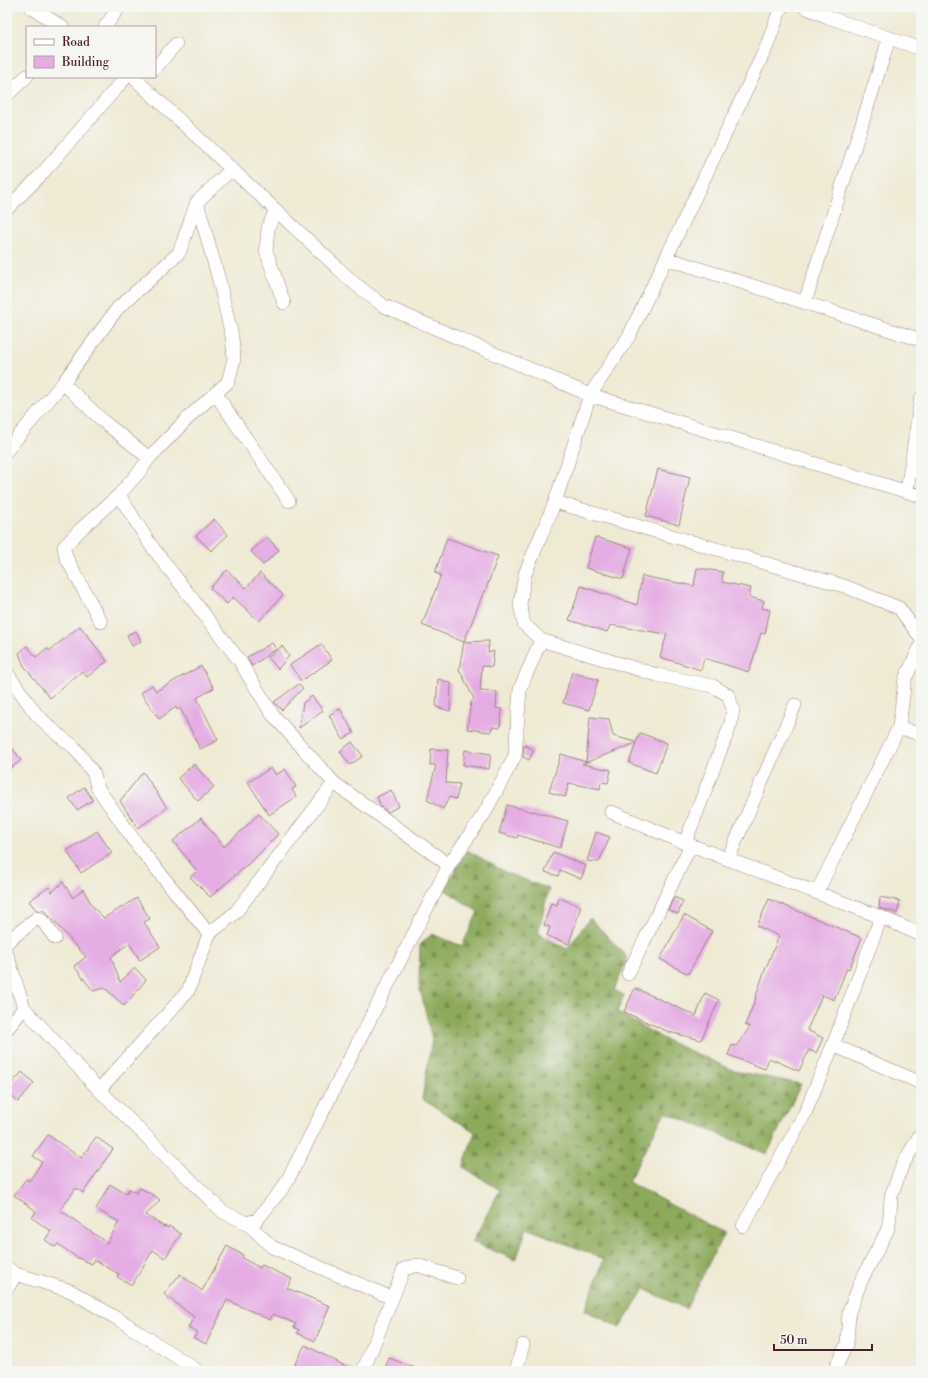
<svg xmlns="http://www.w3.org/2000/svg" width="928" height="1378" font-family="'Libre Bodoni',serif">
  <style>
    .forest { fill: url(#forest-firs); stroke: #6c6444 }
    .building { fill: #e5ade4 }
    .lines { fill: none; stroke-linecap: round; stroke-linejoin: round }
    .minor-casing { stroke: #9c8480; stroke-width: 14 }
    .minor { stroke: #fff; stroke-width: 13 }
  </style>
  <defs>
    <pattern id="forest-firs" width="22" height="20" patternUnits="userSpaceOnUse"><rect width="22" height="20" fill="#8daa5c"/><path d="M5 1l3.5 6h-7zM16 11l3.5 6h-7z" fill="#758a4c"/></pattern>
  </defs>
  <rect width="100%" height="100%" fill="#f6f6f2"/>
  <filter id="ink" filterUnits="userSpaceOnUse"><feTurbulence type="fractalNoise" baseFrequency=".025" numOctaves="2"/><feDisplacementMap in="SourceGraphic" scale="8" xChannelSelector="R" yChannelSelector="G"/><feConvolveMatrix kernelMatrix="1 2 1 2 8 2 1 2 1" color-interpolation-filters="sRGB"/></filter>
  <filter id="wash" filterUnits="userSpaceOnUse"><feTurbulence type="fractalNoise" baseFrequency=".012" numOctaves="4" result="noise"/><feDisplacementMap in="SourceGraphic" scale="16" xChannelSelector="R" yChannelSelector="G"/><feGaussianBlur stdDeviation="0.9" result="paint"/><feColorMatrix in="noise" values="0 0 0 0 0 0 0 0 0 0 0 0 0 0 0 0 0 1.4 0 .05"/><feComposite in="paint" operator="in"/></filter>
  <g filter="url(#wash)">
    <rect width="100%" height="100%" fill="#efead4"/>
    <path class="forest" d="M467,850L507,873L549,889L538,933L567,949L590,918L628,958L614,990L624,995L617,1012L666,1040L735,1071L801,1084L767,1154L665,1112L628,1182L724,1233L686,1309L644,1289L620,1328L585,1310L604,1259L527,1228L516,1260L472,1242L500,1190L463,1167L475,1132L422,1099L432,1039L419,985L420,945L432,934L462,946L478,912L444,889Z"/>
    <g id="blocks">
      <path class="building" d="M658,469L690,477L679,525L646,516Z
        M214,519L228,535L211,551L196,536Z
        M267,537L279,550L263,565L251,551Z
        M595,537L632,548L623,579L586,568Z
        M447,538L498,556L485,592L484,591L464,642L422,625L441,575L435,573Z
        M697,568L723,572L722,582L751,588L749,597L764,601L762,608L770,610L765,634L761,633L749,672L704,658L701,670L660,657L667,634L610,625L607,632L569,620L581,586L637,605L642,576L694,586Z
        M227,570L246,588L260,573L283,595L259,621L233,597L227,604L210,588Z
        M80,626L107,661L87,677L82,671L50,698L24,666L19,653L27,646L36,657L47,648L49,651Z
        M136,631L141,641L132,646L127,635Z
        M489,641L488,653L494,651L492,667L482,666L480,691L497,692L496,708L502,709L500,728L493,727L490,732L467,729L471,702L474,699L459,669L464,642Z
        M272,643L276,649L252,666L247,657Z
        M321,644L332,660L301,681L290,665Z
        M282,646L289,656L278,669L268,657Z
        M201,666L214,688L197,698L218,740L200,749L180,708L177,710L176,707L159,719L141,693L152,685L156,691Z
        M572,672L598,680L589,710L563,703Z
        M438,679L451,683L450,711L436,707Z
        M299,684L303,688L282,710L274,702Z
        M312,696L323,711L299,728L303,703Z
        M340,709L354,733L343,739L329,715Z
        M590,717L609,719L613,736L636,742L640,733L667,743L656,773L629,763L636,743L582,764L611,770L608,783L601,782L600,789L569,783L565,797L549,792L561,754L586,762Z
        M7,741L21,760L7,771Z
        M352,742L363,756L350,765L340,751Z
        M524,745L534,750L529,760L523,757Z
        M431,749L448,750L446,783L460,784L456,799L449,797L443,809L427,800L436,765H430Z
        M465,750L491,754L489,769L463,765Z
        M194,764L214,787L198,801L178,778Z
        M271,768L276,775L285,769L296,787L292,789L296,797L269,815L248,782Z
        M143,772L167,808L138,828L120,801Z
        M84,787L93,800L77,810L69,798Z
        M391,790L399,806L388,812L381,807L377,797Z
        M507,805L533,812V811L568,821L560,848L518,835L517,838L499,833Z
        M259,814L278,834L254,859L210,897L190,877L197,871L173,841L201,818L224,847Z
        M97,831L112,853L81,873L67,851Z
        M596,832L610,837L599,862L587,861Z
        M553,852L586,866L581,879L560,870L558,876L545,872Z
        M63,882L73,898L83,889L93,907L104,918L137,898L150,919L144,922L160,947L140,960L129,943L111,957L120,982L135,968L146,980L124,1006L105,988L93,991L74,966L86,957L43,909L41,911L36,910L29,901L49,887L52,892Z
        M674,897L683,901L678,914L668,910Z
        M880,897L900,901L897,913L879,908Z
        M559,898L581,906L569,944L547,936L550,927L544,925L551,903L557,905Z
        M769,899L862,938L849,969L847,968L834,1000L822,995L807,1030L823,1038L816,1053L809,1050L799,1071L769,1058L765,1069L728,1055L732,1045L736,1046L750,1027L745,1025L756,998H755L765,970L779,936L757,926Z
        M684,915L712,931L688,974L660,959Z
        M635,988L696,1016L705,993L719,1000L701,1040L669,1032L624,1012Z
        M22,1072L34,1083L18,1102L7,1092V1089Z
        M48,1135L81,1158L96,1137L113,1149L83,1193L76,1188L60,1210L107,1243L119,1222L96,1209L110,1184L126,1194L129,1189L137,1193L140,1188L155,1196L160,1200L146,1215L164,1227L165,1226L168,1228L169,1226L181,1234L165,1258L153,1250L132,1285L117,1277L119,1274L94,1260L92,1264L76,1257L58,1244L55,1247L45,1240L51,1231L32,1218L36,1211L14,1195L26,1179L29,1181L42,1162L33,1156Z
        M227,1246L243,1255L242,1258L260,1268L262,1265L292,1279L287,1288L330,1306L315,1341L297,1333L299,1330L294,1327L296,1324L273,1314L270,1320L227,1300L206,1344L194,1338L197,1332L188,1328L194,1317L164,1294L180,1274L202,1291Z
        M305,1345L355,1371H291Z
        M389,1358L420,1370V1371H384Z"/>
    </g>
  </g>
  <g filter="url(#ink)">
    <use href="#blocks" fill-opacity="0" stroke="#9c8480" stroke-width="1"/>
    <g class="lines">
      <g class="minor-casing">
        <path id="minor" d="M31,7L62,27
          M805,7L828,17L921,49
          M105,27L119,7
          M155,68L176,44
          M133,77L355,284L384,306L590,395L921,496
          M7,95L27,76
          M7,209L40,176L126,77
          M276,210L268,228L266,251L284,303
          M666,258L921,340
          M805,302L889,39
          M63,383L103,421L149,458
          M215,393L289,501
          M7,450L63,383L117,309L179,253L197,202L232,169
          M907,491L921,398
          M555,502L844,586L899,608L921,638
          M101,622L66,557L64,547L82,528L119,495L140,471L149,458L191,415L228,382L234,359L232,337L219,280L197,202
          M541,640L657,675L713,686L728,695L733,709L731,723L685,843
          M7,673L36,714L56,733L74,747L94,774L97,787L138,846L209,934
          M899,727L905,679L921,645
          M611,812L685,843L881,917L921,935
          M728,859L795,705
          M449,865L484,814L515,756L520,689L541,640L524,624L520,604L525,574L555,502L590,395L629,336L766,48L781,7
          M817,892L899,727L921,735
          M7,942L37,918L41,919L55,938
          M7,955L24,1008L99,1090L223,1212L247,1223L257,1220L285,1185L449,865L334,783L272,714L239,660L150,544L119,495
          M628,974L691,845
          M7,1029L24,1008
          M833,1045L921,1083
          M99,1090L188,991L209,934L236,912L334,783
          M247,1223L272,1247L392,1298
          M743,1226L805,1113L833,1045L881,917
          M7,1268L16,1274L7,1289
          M16,1274L71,1291L126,1324L198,1371
          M363,1371L404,1269L417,1265L457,1278
          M516,1371L523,1345
          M834,1371L847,1344L849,1312L861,1281L888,1229L890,1215L891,1196L902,1166L921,1133"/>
      </g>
      <use href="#minor" class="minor"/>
    </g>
  </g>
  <rect width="928" height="1378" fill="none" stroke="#f6f6f2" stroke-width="24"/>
  <rect x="26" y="26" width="130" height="52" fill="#f6f6f2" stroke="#b1a0a2"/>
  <rect x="34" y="39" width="20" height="6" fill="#ffffff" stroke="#b1a0a2"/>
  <text x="62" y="46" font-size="12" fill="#4a1f2b">Road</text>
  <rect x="34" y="56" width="20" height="12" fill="#e5ade4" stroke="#b1a0a2"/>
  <text x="62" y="66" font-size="12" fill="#4a1f2b">Building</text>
  <path d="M774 1344v6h98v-6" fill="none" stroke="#4a1f2b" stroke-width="2"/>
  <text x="780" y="1344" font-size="12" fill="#4a1f2b" stroke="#f6f6f2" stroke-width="3" paint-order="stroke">50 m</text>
</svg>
